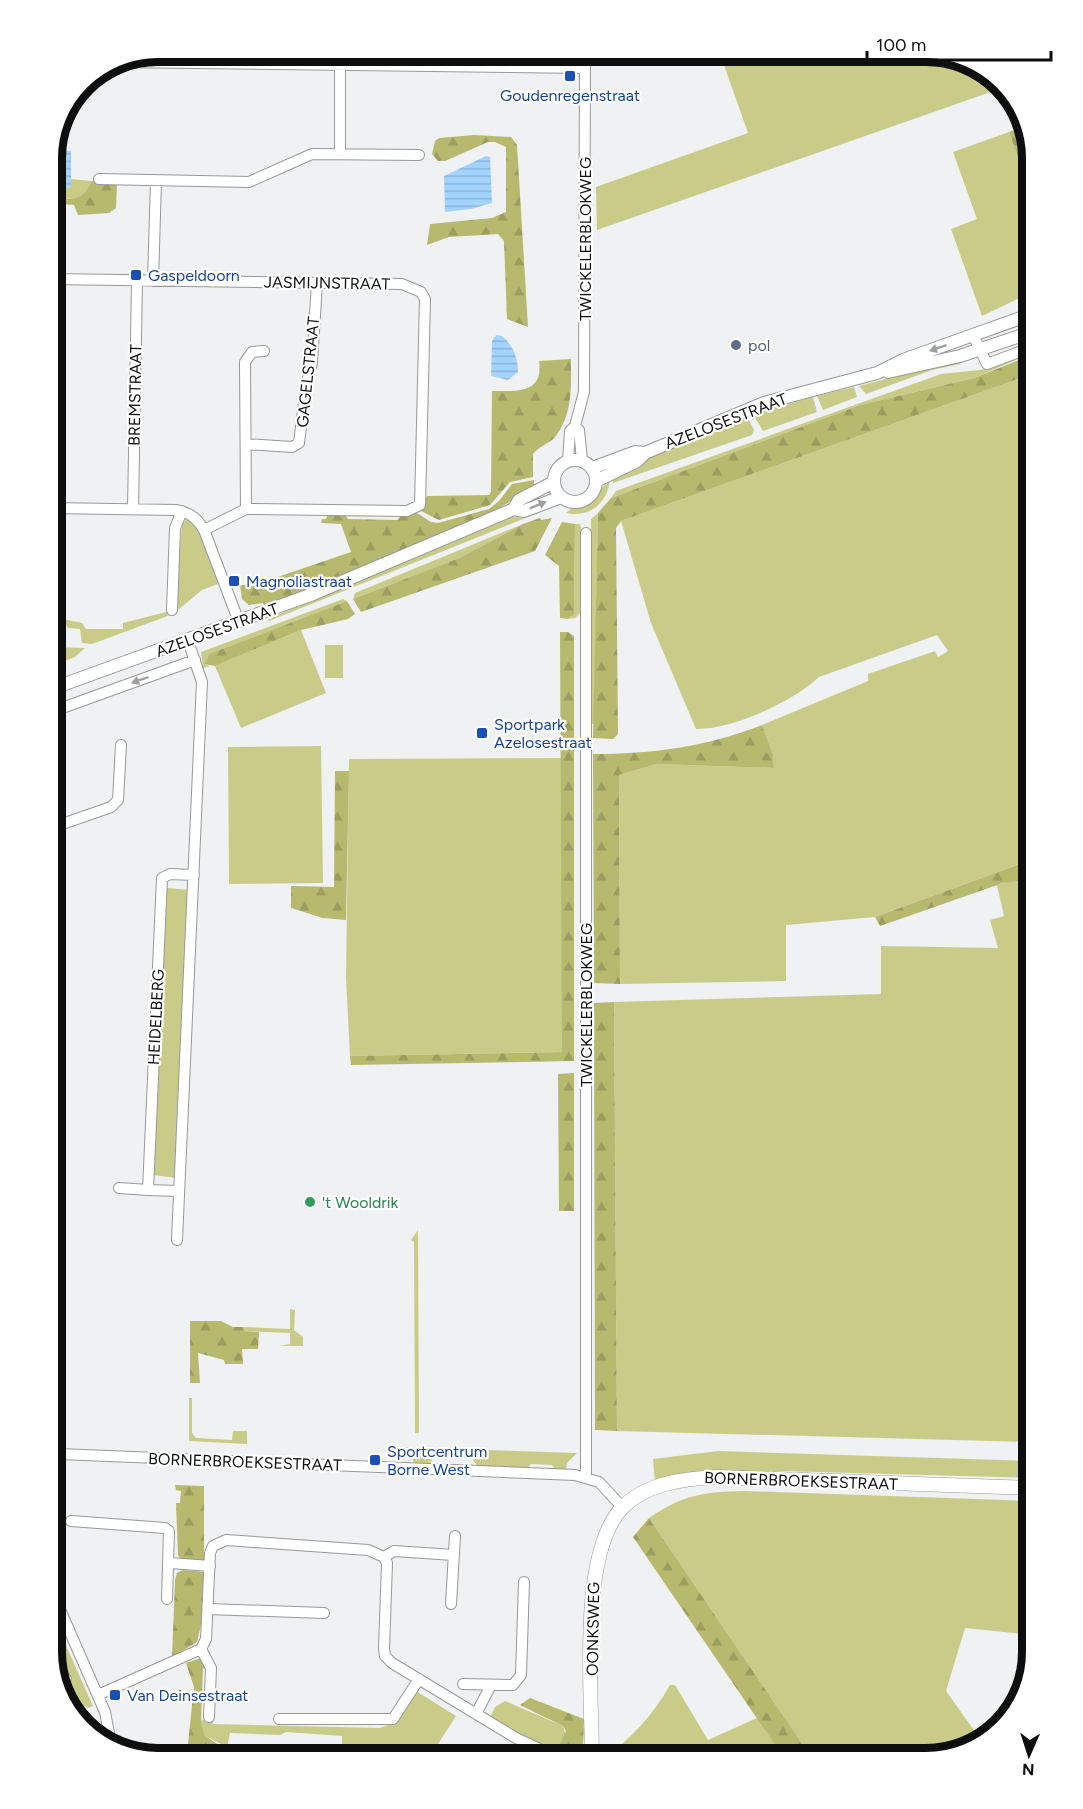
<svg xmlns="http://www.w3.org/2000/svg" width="1083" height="1809" font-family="Figtree,sans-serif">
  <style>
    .grass { fill: #c9cc88 }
    .forest { fill: url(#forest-firs) }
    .water { fill: url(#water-rules) }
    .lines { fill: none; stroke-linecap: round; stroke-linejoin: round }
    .minor-casing { stroke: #979899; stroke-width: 12 }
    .tertiary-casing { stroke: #979899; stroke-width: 14 }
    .secondary-casing { stroke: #979899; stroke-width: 15 }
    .minor { stroke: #fff; stroke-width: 10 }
    .tertiary { stroke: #fff; stroke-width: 12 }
    .secondary { stroke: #fff; stroke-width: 14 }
    .oneway { fill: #9f9f9f }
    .transit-dot { fill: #1a4fb4; stroke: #fff; stroke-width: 2 }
    .service-dot { fill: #5c6f8a; stroke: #fff; stroke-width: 2 }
    .leisure-dot { fill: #2e9e5b; stroke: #fff; stroke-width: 2 }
    .labels { text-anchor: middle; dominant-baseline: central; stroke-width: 4.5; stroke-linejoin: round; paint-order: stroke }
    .transit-label { font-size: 16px; fill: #164399; stroke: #fff; text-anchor: start }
    .street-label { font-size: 16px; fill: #0e0e0e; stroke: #fff }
    .service-label { font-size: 16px; fill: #4e5e75; stroke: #fff; text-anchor: start }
    .leisure-label { font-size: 16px; fill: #27864d; stroke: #fff; text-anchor: start }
    .rim { fill: none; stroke: #0e0e0e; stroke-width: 8 }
  </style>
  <defs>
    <pattern id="forest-firs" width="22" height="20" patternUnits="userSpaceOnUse" patternTransform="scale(1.5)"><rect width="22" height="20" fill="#b6b96e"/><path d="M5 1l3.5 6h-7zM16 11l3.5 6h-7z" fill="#9b9e5e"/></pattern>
    <pattern id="water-rules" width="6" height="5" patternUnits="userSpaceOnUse" patternTransform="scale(1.5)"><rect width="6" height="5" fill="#a3d4ff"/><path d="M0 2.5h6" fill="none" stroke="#8bb5d9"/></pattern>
  </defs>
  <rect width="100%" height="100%" fill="#f0f1f2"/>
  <path class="grass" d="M719,51H933L985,69L1002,88L597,230L596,187L748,133Z
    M1009,132L1026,177L1032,176V181L1028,182L1032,194V292L982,316L951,229L977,219L953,152Z
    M71,179L92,181L89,192L77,199L51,197V186L71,188Z
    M1032,353L974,378L860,405L611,498L616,491L624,488L941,374L980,370Z
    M959,360L960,364L932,370L866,394L859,386Z
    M1032,374V850L1029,852L1028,861L875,917L786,925V981L620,984L619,775L657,764L774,768L773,754L762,725L868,681V674L935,651L938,657L948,651L937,635L819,677C794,701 732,730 696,729L651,623L621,521Z
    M854,387L857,397L823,410L817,396Z
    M813,397L817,412L763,431L753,414Z
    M747,416L754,430L752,435L613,483V478L647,459Z
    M610,479C608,503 590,518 566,513L573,507L591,501Z
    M537,509L538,513L269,621L268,619L489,525Z
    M598,513L594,724H592L591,519Z
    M187,518L195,521L218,584L202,590L173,614L92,644L82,643L80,629L68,628L63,619L82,623L86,629H123V623L170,611L176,591L182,525Z
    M523,524L459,558L353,599L355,593Z
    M575,524H580L581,528V612L575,618L567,619L574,615Z
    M343,599L347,601L209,654L205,664L210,666L203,668L201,652Z
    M301,630L326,693L241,728L215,666Z
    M325,645H343V678H325Z
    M51,647L85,648L75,657L51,666Z
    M321,746L323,883L229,884L228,747Z
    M562,758V1052L350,1056L346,978L349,759Z
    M1032,879V1442L617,1431L614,1002L881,994V946L998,948L990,920L1004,916L997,885L1014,880Z
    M167,888L190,890L176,1178L153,1175Z
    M418,1230L419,1433H415L414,1242L411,1240Z
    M290,1309L295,1310L294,1330L303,1337V1346H279L290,1344V1333L243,1331L244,1327L290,1329Z
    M189,1398H192V1433L196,1438L232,1440L233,1431H247V1444L189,1441Z
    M406,1447L453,1449V1456H435L428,1465L416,1464L406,1453Z
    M457,1449L577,1453L567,1463L566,1470H556L552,1465L531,1464L527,1469L478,1467L471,1457H457Z
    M718,1451L1032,1461V1478L780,1471L692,1473L655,1481L653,1459Z
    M745,1491L1032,1501V1635L965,1628L946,1691L981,1740C950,1767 854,1758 812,1758L649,1518C684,1494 704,1492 745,1491Z
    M51,1612L93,1706L88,1708L63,1693L72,1678L55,1667L51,1651Z
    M670,1685H675L708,1740L757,1718L784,1758H604C632,1738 653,1715 670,1685Z
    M416,1691L456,1716L429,1758H363L364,1746L342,1744V1736L286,1732L280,1735L230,1733L227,1747L205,1736L201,1720L212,1721L213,1724L380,1728L393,1723Z
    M505,1701L563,1726L566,1736L558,1748L534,1743L489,1720L495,1707Z"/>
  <path class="forest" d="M1025,126L1031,154L1029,156L1030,162L1021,165L1009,132Z
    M474,135L511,137L517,145L528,327L507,319L504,241L498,234L449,237L427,245L430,224L492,218L506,212V147L495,142H488L445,161H438L432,154L435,141L439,138Z
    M92,181L117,184L116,208L109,213L78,215L74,205L51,203V197C73,199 82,203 92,181Z
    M1032,355V374L621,521L616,528L618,734L613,739L593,738L598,513L611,498L860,405L974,378Z
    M571,359C571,387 573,414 555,437C549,444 539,446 533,454V477L510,482L490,505L439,520L419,510L427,496L489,495L491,492L492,391C516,391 544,394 539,361Z
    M534,480V485L527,488L528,491L494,511L265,607L263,603L249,605L242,599L240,585H254L351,552L341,524L321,523L322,519H326L327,516H346L348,519L397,520L401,516L417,513L431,522L438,523L489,509L499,501L512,484Z
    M540,518L541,520L552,518L535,551L361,612L353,599L459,558L523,524Z
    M562,522L575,524L574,615L567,619L560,618L559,566L545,555Z
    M347,601L355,614L348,619L301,630L215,666L205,664L209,654Z
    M560,632H568L574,636V1061L351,1065L350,1056L562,1052Z
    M762,725L773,754L774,768L657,764L619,775L620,984L594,983L593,754C651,754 707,747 762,725Z
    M335,771H349L346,920L323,918L291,908V886L334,887Z
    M1032,850V879L1003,883L880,926L875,917L1028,861L1029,851Z
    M614,1002L617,1431L595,1430L594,1003Z
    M574,1073V1211H559L558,1074Z
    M190,1321H221L233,1327H244V1331L259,1332L258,1349H242L243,1364H225L224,1360L198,1353L200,1383H190Z
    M175,1485L204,1486V1564L182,1561L178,1555L176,1503H180L181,1491L176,1490Z
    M649,1518L812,1758H784L633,1537Z
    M183,1570L204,1572L206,1574L203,1617L197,1642L172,1657L175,1580L177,1573Z
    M201,1658L207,1666L203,1669L201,1720L205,1736L222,1747L237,1748V1758H204L205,1755L188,1744L194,1687L186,1663Z
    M530,1698L584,1719L583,1751L558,1748L566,1731L563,1726L520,1705Z"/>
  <path class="water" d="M52,149L71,151V188L51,186Z
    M486,156L490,157L492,203L471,209L445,212L444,176Z
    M496,335L502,336C513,345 518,357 518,372L508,380L491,376L492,341Z"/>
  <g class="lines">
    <g class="minor-casing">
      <path id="minor" d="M113,62L585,68
        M340,154V65
        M99,179L249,182L312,154L419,155
        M51,279L402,284L421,292L425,299L420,505L407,511L246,509L204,530
        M153,281L156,181
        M973,335L987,364L1032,347
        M575,426L579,430L582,460
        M246,444L292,447L299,443L306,386L312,363L317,283
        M568,461L570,431L575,426L584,392L585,51
        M51,508L177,510C190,513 197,518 204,530L239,622
        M133,509L137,281
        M246,509L245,362L252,352L264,351
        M586,533V1477
        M172,610L175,528L182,511
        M57,645L60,508
        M51,712L195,660
        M51,828L111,807L118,800L121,745
        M119,1188L148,1190
        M179,1191L148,1190L162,878L170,874L194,875
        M177,1240L202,682L188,641
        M51,1457L59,1454L575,1475L599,1482L623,1508
        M71,1521L165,1528L169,1531L167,1599
        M384,1557L394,1551L454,1555
        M170,1563L210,1566
        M51,1589L105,1712L111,1744
        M451,1604L455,1536
        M208,1609L324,1613
        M201,1649L211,1668L209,1717
        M56,1673L66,1679
        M463,1684L513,1685L521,1675L524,1582
        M98,1695L201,1649L206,1639L210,1553L213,1546L226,1540L368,1550L384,1557L387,1563L384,1649L385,1656L392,1663L516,1738L548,1753L592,1756
        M476,1714L491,1685
        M279,1719H393L419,1679"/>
    </g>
    <g class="tertiary-casing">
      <path id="tertiary" d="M888,372L960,356L1032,332
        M554 481a21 21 0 1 1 42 0a21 21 0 1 1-42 0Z
        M592,468L635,452L645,453
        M596,481L637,461L645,453L764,403L877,373L903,360L1032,314
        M514,509L519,500L554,482
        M51,689L313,594L514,509L524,511L561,497"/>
    </g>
    <g class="secondary-casing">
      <path id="secondary" d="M592,1758C592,1694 578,1555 622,1508C646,1483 683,1479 716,1477L1032,1488"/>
    </g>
    <use href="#minor" class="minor"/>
    <use href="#tertiary" class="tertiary"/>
    <use href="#secondary" class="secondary"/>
  </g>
  <defs><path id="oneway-solid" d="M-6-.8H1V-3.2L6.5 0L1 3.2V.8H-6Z" transform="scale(1.5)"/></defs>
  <g class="oneway">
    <use href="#oneway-solid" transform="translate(938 348) rotate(161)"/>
    <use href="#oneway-solid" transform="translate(538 505) rotate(-23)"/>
    <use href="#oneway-solid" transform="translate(140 680) rotate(161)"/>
  </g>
  <g class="transit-dot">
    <rect x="564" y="70" width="12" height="12" rx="3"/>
    <rect x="130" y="269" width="12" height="12" rx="3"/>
    <rect x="228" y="575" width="12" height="12" rx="3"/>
    <rect x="476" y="727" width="12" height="12" rx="3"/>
    <rect x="369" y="1454" width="12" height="12" rx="3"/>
    <rect x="109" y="1689" width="12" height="12" rx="3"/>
  </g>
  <circle class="service-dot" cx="736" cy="345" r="6"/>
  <circle class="leisure-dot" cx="310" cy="1202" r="6"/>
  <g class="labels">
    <g class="transit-label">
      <text x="570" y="95" text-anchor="middle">Goudenregenstraat</text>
      <text x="148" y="275">Gaspeldoorn</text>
      <text x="246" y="581">Magnoliastraat</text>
      <text x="494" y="724">Sportpark<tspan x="494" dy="18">Azelosestraat</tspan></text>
      <text x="387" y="1451">Sportcentrum<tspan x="387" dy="18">Borne West</tspan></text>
      <text x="127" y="1695">Van Deinsestraat</text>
    </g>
    <g class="street-label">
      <text transform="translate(585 239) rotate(-90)">TWICKELERBLOKWEG</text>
      <text transform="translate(327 283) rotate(1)">JASMIJNSTRAAT</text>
      <text transform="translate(308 372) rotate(-84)">GAGELSTRAAT</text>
      <text transform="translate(135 395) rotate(-89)">BREMSTRAAT</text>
      <text transform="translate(726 421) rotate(-21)">AZELOSESTRAAT</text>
      <text transform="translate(217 630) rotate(-20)">AZELOSESTRAAT</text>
      <text transform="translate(586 1005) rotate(-90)">TWICKELERBLOKWEG</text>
      <text transform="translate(156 1017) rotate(-87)">HEIDELBERG</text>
      <text transform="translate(245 1462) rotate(2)">BORNERBROEKSESTRAAT</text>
      <text transform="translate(801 1481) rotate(2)">BORNERBROEKSESTRAAT</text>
      <text transform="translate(593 1629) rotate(-89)">OONKSWEG</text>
    </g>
    <g class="service-label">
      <text x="748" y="345">pol</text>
    </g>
    <g class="leisure-label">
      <text x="322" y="1202">'t Wooldrik</text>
    </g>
  </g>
  <path d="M0 0H1083V1809H0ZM158 62H926A96 96 0 0 1 1022 158V1652A96 96 0 0 1 926 1748H158A96 96 0 0 1 62 1652V158A96 96 0 0 1 158 62Z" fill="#fff" fill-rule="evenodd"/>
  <path class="rim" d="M158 62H926A96 96 0 0 1 1022 158V1652A96 96 0 0 1 926 1748H158A96 96 0 0 1 62 1652V158A96 96 0 0 1 158 62Z"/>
  <g transform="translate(1029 1755) rotate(183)" stroke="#ffffff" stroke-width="4.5" paint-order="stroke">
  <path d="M0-4.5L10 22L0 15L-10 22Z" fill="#0e0e0e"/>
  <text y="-9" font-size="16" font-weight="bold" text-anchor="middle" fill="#0e0e0e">N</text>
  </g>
  <path d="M867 51v9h184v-9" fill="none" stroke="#0e0e0e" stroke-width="3"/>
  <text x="876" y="51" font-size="18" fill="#0e0e0e" stroke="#ffffff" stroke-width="4.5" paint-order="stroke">100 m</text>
</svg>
